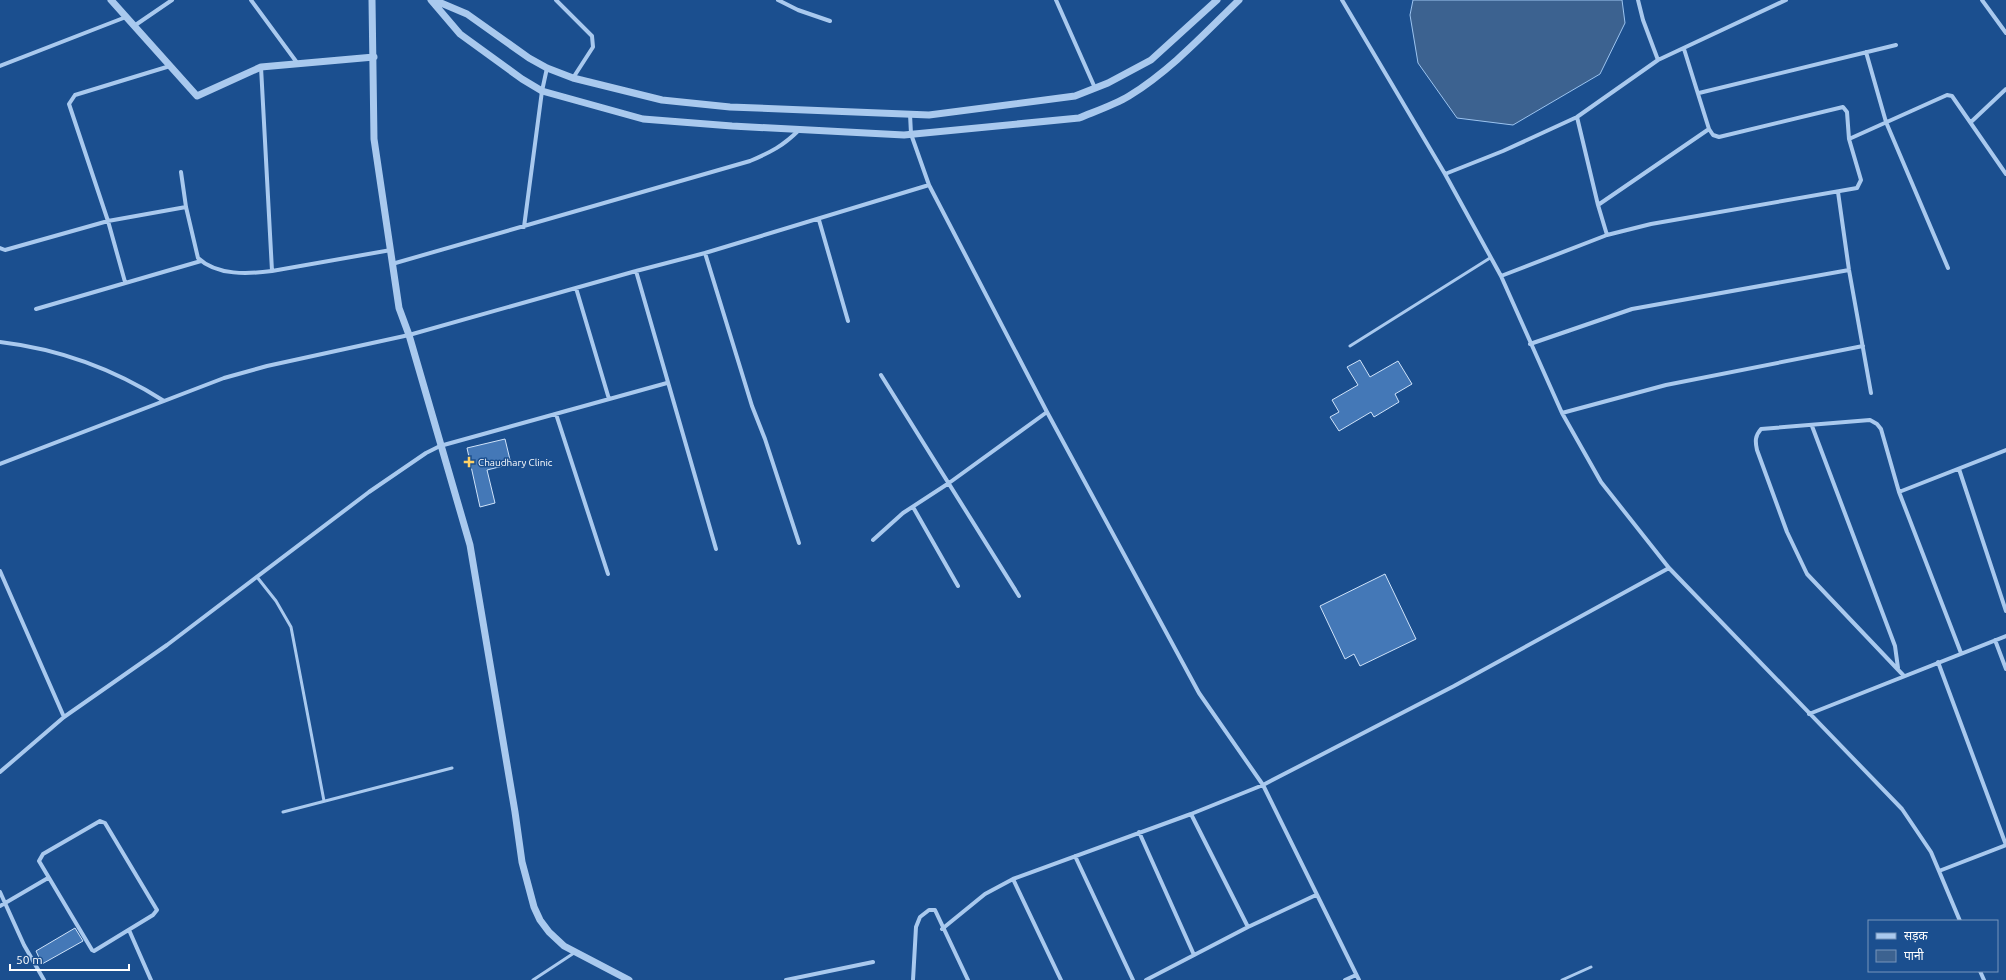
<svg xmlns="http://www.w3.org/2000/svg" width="2006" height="980" font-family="Ubuntu,'Noto Sans Devanagari',sans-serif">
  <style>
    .water { fill: #3c6290; stroke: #9cc4f0 }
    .building { fill: #4478b7; stroke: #cfe3fa }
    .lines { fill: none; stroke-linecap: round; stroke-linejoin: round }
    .service { stroke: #a9c9ee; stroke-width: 3 }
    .minor { stroke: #a9c9ee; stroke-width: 4 }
    .tertiary { stroke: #a9c9ee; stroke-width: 7 }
    .poi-dot { fill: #ffd166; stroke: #1b4f8f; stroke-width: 1.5 }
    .labels { text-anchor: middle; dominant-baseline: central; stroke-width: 3; stroke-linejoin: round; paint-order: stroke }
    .poi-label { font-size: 10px; fill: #fff; stroke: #1b4f8f; text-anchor: start }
  </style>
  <rect width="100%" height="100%" fill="#1b4f8f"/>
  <path class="water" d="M1413,0H1622L1625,23L1600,74L1513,125L1457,118L1418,63L1410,15Z"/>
  <path class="building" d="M1360,360L1370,377L1398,361L1412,384L1395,394L1399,402L1374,417L1371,412L1339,431L1330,417L1339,412L1332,400L1358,385L1347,367Z
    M505,439L511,464L487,470L495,503L480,507L467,448Z
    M1385,574L1416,639L1360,666L1354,654L1345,659L1320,606Z
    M75,928L83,941L42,964L36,951Z"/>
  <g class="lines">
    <path class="service" d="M1350,346L1490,258
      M257,577L276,601L291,627L324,801
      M283,812L452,768
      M533,980L574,953
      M1562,980L1591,967"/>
    <path class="minor" d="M251,0L298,64
      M556,0L592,36L593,47L573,78
      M778,0L798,10L830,21
      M1056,0L1095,88
      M1342,0L1445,174L1501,276L1562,413L1601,482L1669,568L1902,809L1931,852L1960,921
      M1638,0L1643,20L1658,60
      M1982,0L2006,33
      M134,26L172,0
      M1866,52L1886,122L1948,268
      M0,66L126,17
      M261,67L272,271L391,250
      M1699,93L1896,45
      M910,114L911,134L929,185L1047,412L1199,693L1263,785L1359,980
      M1577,117L1598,205L1607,235
      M1971,122L2006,89
      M1849,139L1947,95L1952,96L2006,174
      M181,172L186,207L198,258C217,276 249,274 272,271
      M1445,174L1503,151L1577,117L1658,60L1786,0
      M1838,192L1849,270L1871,393
      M1598,205L1709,129
      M819,220L848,321
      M524,227L542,91L547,68
      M0,248L5,250L108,221L186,207
      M705,253L752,406L765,439L799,543
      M392,264L750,161C771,152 783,146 799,130
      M636,271L716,549
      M1501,276L1607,235L1651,224L1857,188L1861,180L1849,139L1847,112L1843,107L1719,137L1713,135L1709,129L1684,49
      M125,282L108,221L69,104L75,95L170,66
      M576,288L609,399
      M36,309L201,261
      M0,342C59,349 114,369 164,401
      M1530,344L1632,309L1849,270
      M881,375L1019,596
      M1562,413L1666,385L1863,346
      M556,414L608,574
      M1812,426L1895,646L1898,668
      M0,464L224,378L267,366L409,335L636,271L705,253L929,185
      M1959,469L2006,611
      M1899,492L2006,450
      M913,507L958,586
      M873,540L903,513L949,483L1047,412
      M0,571L64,717
      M1995,640L2006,669
      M1938,662L2006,845
      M1904,676L1807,574L1787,532L1757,450C1755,441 1755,436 1761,429L1870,420L1877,424L1881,429L1899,492L1961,653
      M1809,714L2006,636
      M0,772L64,717L167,645L369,492L426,453L440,446L667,383
      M1191,814L1248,927
      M100,821L105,823L157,910L153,915L94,951L92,950L39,861L43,854Z
      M1139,832L1194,955
      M1075,856L1133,980
      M1939,871L2006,845
      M1013,879L1061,980
      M0,892L24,945L44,980
      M0,906L48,878
      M942,929L985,894L1013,879L1191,814L1263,785L1454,686L1669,568
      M129,930L151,980
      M1980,971L1984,980
      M786,980L873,962
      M913,980L916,927L920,917L929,910H935L968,980
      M1146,980L1248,927L1316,895
      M1345,980L1356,975"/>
    <path class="tertiary" d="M111,0L197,96L261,67L374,57
      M372,0L374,139L399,308L409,335L470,545L515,812L522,862L534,907L540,920L549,932L564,946L629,980
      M431,0L460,34L522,79L542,91L643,119L732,126L904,135L1079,118C1096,111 1114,105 1129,96C1171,70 1204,34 1239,0
      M434,0L467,14L529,58L547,68L573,78L662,100L730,107L929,115L1075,96L1108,83L1151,60L1217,0"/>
  </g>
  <path class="poi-dot" d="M467 456h4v4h4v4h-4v4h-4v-4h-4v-4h4z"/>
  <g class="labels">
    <g class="poi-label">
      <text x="478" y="462">Chaudhary Clinic</text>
    </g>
  </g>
  <rect x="1868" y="920" width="130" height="52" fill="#1b4f8f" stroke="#7695bc"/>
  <rect x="1876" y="933" width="20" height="6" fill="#a9c9ee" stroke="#7695bc"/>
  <text x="1904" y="940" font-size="12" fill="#ffffff">सड़क</text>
  <rect x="1876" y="950" width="20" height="12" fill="#3c6290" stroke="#7695bc"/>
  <text x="1904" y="960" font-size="12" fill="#ffffff">पानी</text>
  <path d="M10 964v6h119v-6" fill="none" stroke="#ffffff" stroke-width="2"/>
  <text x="16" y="964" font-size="12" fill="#ffffff" stroke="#1b4f8f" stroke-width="3" paint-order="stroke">50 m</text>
</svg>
